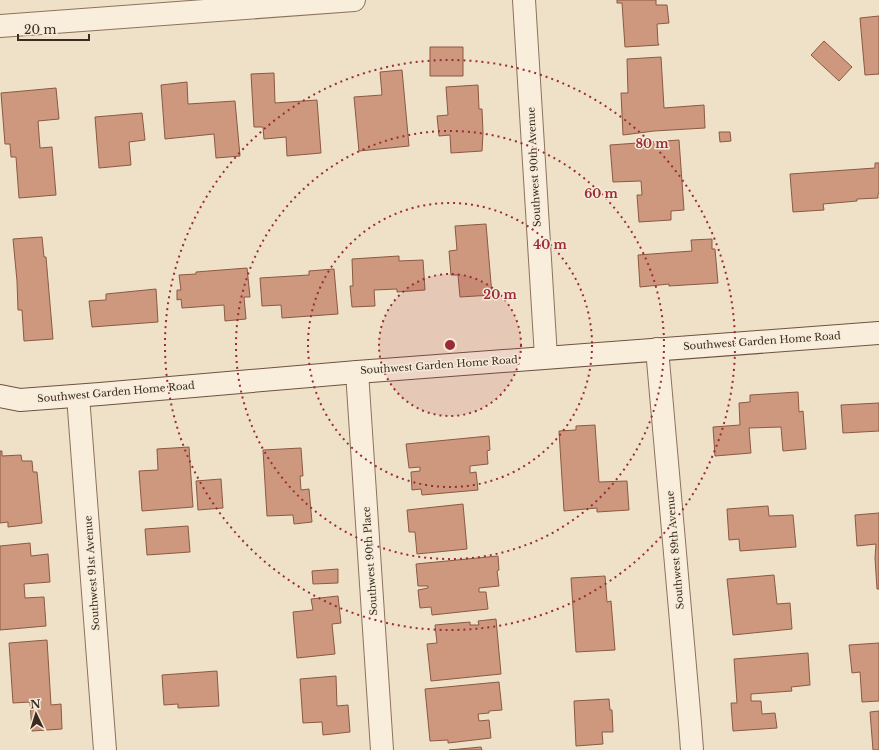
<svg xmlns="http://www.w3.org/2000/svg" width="879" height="750" font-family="'Libre Baskerville',serif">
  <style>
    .building { fill: #cd987e; stroke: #8b5942 }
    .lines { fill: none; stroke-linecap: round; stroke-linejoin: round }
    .street-casing { stroke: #8c725d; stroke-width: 24 }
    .secondary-casing { stroke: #6e5340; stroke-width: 24 }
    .street { stroke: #f9eedc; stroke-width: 22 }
    .secondary { stroke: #f9eedc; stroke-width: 22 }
    .ring { fill: none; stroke: #9b2c37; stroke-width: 2; stroke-dasharray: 2 4 }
    .labels { text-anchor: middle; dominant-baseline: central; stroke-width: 3; stroke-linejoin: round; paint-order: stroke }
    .street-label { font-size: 10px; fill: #3c2b20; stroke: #f6ebd8 }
    .centre { fill: #9b2c37; stroke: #f6ebd8; stroke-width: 2 }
    .ring-label { font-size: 12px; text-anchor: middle; font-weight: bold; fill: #9b2c37; stroke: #f6ebd8; stroke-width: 3; stroke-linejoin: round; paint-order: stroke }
  </style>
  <rect width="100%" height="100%" fill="#efe0c8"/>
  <path class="building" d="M617,0H656V5H667L669,23L657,24L658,43L659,45L625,47L622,3H617Z
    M879,16V74L865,75L860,18Z
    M824,41L852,67L839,81L811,55Z
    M430,47H463V76H430Z
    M661,57L664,108L704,105L705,128L654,131L623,135L621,93H628L627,59Z
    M402,70L409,146L359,151L354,97L382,95L380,72Z
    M274,73L275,103L317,100L321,153L287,156L286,137L264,139L263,127H254L251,74Z
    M187,82L188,104L235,101L240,156L216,158L214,134L165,139L161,85Z
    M478,85L479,109H482L483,133L482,151L451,153L450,135L439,136L437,116L448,115L446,87Z
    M56,88L59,119L38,121L40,148L52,147L56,195L19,198L16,157H11L10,144H5L1,93Z
    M142,113L145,140L129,142L131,165L99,168L95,117Z
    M719,132H730L731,141L720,142Z
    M679,140L684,210L671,211V220L639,222L637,195H642L641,181L613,182L610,145Z
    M875,163H879V193L878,194V198L857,199V201L823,204L824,210L793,212L790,174L875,168Z
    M486,224L492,295L460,297L458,275H451L449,251L457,250L455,226Z
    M42,237L44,257H46L53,339L24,341L22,310H18L17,281L13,239Z
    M712,239V249H715L718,283L669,286V284L640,287L638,255L692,251L691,240Z
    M399,256V261L423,260L425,290L397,292V289L374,290L375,306L352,307L350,286H353L352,259Z
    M247,268L250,297H244L246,319L225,321L224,305L182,308L181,299L177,300V290H181L179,275L196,274V272Z
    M334,269L338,314L282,318L281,305L262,306L260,278L309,275V271Z
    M156,289L158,322L92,327L89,301L106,300V294Z
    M798,392L799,412L803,411L806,449L783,451L781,427L749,428L751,453L715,456L713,427L740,425L739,403L750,402V395Z
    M879,403V431L843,433L841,405Z
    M595,425L599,482L627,481L629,510L597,512V508L564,511L559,431L576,430V426Z
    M489,436L490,450L487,451L488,464L470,466V473L476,472L478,490L422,495L421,489L412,490L411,472L420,471V467L409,468L406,444Z
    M189,447L193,507L142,511L139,471L158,470L157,449Z
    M301,448L303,476H300L301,490L309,489L312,522L294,524L293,515L267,516L263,450Z
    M0,451H2V456L21,455L22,461H32L33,472H37L42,523L8,527V522L0,523Z
    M221,479L223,508L198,510L196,481Z
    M463,504L467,549L417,554L415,532H409L407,510Z
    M768,506L769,516L793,515L796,547L740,551L739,539L729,540L727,509Z
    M879,513V589H877L875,558L876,544L857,546L855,515Z
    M188,526L190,552L147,555L145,529Z
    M30,543L31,556L48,554L50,582L24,584L25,598L44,597L46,626L0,630V546Z
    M498,556L499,570L497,571L499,586L479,588V592H486L488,609L432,615L431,607L420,608L418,590L428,588V586H418L416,564Z
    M338,569V583L313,584L312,571Z
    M774,575L777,604L790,603L792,629L733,635L727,579Z
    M605,576L607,602L611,601L615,650L576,652L571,578Z
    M338,596L341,623L332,624L335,654L297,658L293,612L313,610L311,599Z
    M496,619L501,674L431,681L427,644L437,643L435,625L470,622V625H479L478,621Z
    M47,640L51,705L61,704L62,729L32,731L30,702L13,703L9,643Z
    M879,643V701L862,702L860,672L852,673L849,645Z
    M808,653L810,685L791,687L792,691L751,694V701H761L762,714L775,713L777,728L733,731L731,703H737L734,659Z
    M217,671L219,706L178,708V704L164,705L162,675Z
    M336,676L337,706L348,705L350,732L323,735L322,722L303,723L300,679Z
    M499,682L502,710L489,711V713L478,714L479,721L489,720L491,738L448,743V740L430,741L425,689Z
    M609,699L610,710H612L613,732H602L603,744L576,746L574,701Z
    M879,711V750H873L870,712Z
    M481,747L482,750H449Z"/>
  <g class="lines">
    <g class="street-casing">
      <path id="street" d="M524,0L546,357
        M0,26L354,0
        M657,349L690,723L692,750
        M357,372L382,750
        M78,396L105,750"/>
    </g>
    <g class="secondary-casing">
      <path id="secondary" d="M0,396L20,400L100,394L357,372L879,333"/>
    </g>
    <use href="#street" class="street"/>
    <use href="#secondary" class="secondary"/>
  </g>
  <circle cx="450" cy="345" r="71" fill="#9b2c37" fill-opacity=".12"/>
  <g class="ring">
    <circle cx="450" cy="345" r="71"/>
    <circle cx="450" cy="345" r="142"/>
    <circle cx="450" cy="345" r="214"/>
    <circle cx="450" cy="345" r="285"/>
  </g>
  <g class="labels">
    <g class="street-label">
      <text transform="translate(534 167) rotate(-93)">Southwest 90th Avenue</text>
      <text transform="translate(762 341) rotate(-4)">Southwest Garden Home Road</text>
      <text transform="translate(439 365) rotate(-4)">Southwest Garden Home Road</text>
      <text transform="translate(116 392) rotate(-5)">Southwest Garden Home Road</text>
      <text transform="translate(675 550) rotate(-95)">Southwest 89th Avenue</text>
      <text transform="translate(370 561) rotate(-94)">Southwest 90th Place</text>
      <text transform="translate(92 573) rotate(-94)">Southwest 91st Avenue</text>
    </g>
  </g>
  <circle cx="450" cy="345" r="6" class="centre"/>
  <g class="ring-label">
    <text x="652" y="148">80 m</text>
    <text x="601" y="198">60 m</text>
    <text x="550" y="249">40 m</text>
    <text x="500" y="299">20 m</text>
  </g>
  <g transform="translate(36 714) rotate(356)" stroke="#f6ebd8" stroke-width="3" paint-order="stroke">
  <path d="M0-3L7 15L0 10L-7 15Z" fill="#3c2b20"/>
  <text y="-6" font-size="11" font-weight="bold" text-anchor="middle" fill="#3c2b20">N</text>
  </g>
  <path d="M18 34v6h71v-6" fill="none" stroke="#3c2b20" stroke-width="2"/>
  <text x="24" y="34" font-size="12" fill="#3c2b20" stroke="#f6ebd8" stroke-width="3" paint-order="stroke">20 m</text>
</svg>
